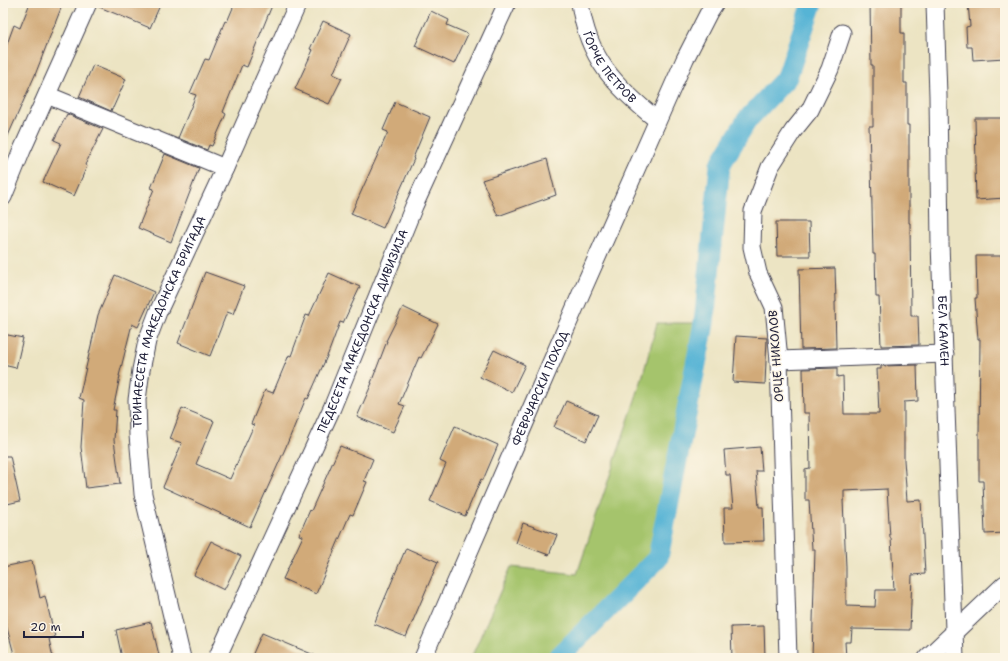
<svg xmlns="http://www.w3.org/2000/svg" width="1008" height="661" font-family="'Shantell Sans',sans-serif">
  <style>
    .green { fill: #a5c46c; stroke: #647354 }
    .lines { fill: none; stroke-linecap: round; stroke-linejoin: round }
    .canal { stroke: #57b4d5; stroke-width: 21 }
    .building { fill: #d1aa79; fill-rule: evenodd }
    .minor-casing { stroke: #403f4f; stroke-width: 19 }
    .minor { stroke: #fff; stroke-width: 17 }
    .labels { text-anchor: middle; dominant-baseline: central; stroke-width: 3; stroke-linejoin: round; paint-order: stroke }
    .street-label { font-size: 12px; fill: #22223b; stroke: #fcf5e5 }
  </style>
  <rect width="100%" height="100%" fill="#fcf5e5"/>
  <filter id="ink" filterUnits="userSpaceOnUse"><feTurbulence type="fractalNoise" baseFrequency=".025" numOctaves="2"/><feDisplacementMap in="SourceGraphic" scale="8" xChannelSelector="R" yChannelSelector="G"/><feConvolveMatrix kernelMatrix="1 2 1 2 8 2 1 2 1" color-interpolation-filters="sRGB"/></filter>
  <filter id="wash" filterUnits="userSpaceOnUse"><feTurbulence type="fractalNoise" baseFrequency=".012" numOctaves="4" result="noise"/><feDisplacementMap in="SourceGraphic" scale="16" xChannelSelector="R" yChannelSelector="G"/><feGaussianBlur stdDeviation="0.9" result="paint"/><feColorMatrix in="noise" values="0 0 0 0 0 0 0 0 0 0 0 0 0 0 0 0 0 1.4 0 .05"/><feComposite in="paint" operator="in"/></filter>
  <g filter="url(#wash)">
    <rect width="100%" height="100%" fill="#ece4c3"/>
    <path class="green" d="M657,323H704L664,553L558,658H471L511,567L577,574L641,382Z"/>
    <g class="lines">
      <path class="canal" d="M558,658L658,558L704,323L720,165L747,120L787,77L812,3"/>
    </g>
    <g id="blocks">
      <path class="building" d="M30,3H63L35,75L3,147V55L14,25L20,28Z
        M98,3H161L150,28L97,6Z
        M235,3H273L247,67L242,65L223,112L226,114L212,146L209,145L207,150L178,138L196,95L190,93L205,59L209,60L225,21L227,22Z
        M870,3H901V33H904V83H907V125H909V223H910L911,316H918L919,345L881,346L879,297H876L875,254H873L871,161H870L869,126H873V65H871Z
        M968,3H1005V58L973,60L972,47H967L966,27L970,26Z
        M431,11L449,20L447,25L468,34L454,64L415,46Z
        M323,21L351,34L333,74L342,78L329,104L295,89L313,50L310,49Z
        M93,65L126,79L113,108H112L111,111L79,97Z
        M395,102L430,117L413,158L414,159L383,228L351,214L388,132L383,130Z
        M67,114L103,129L85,165L87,166L74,196L43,182L61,143L54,140Z
        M975,118H1005V198L976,200L975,165H976Z
        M165,154L199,168L171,242L138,228L154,189L151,188Z
        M547,159L556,195L498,216L482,180Z
        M776,222H809L810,256H777Z
        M976,256H1005V533L985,534L983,481H979V435L980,339H978L975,298H977Z
        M835,268L836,302H835L836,348L801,349L799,269Z
        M205,272L244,286L233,314L227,312L210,356L178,343Z
        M329,273L360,287L343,323L340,322L328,354L308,399L306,398L285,449L250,527L163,487L182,443L170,439L182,408L214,421L196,464L230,479L254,425L251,424L265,390L273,393L289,355L291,356L306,315L309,316Z
        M115,275L154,292L138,327L132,324L119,376H120L113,410H116L114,440L120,484L86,488L81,447L84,400L79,398L98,315Z
        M403,307L438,324L421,358L419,357L399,404L405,406L393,432L357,417L372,383H371L387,341H386Z
        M3,334L23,338L16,368L3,365Z
        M736,336L767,338L765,384L733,382Z
        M494,350L525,365L512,392L480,377Z
        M917,365L918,401L904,402V460L907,501L921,500L925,574L912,575L910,630L852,629L851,642H845L846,658H812L815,549H812L809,500H805V469L810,468L809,413H804L803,369L837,368V377L843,376L844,414H879L877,369H881V366ZM887,489L890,538H891L894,590H876L875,607L846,606V567L843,500H844V491Z
        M566,401L598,415L586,441L554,427Z
        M455,426L498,445L483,480L481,479L465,516L430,501L446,464L440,461Z
        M340,446L373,459L364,481L367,482L353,515L350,514L316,594L283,579L303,536L299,535L310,510L311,511Z
        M760,447L762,471H756L759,507H763L764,541L725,542L724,508H733L730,475H726L724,450Z
        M3,456H10L20,501L3,505Z
        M523,523L557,535L549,555L516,543Z
        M211,541L241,556L224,590L194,575Z
        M406,548L438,562L406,637L374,624Z
        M32,561L40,598L45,596L55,637L49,639L53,658H15L3,613V567Z
        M151,622L159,655L146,658H122L116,630Z
        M764,626L765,658H732L731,627Z
        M262,633L321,658H251Z"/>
    </g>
  </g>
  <g filter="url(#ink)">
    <use href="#blocks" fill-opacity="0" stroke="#403f4f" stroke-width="1"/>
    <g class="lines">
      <g class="minor-casing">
        <g id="minor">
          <path id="s1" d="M580,3C588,59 615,86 657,120"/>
          <path id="s2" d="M935,3L938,96L940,243L955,658"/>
          <path d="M47,95L225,168"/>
          <path d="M3,197L22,150L88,3"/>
          <path d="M779,360L945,354"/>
          <path id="s3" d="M182,658L143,494L138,435L137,400L141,370L147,341L158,312L225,168L298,3"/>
          <path id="s4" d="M217,658L332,408L414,206L507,3"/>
          <path id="s5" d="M423,658L583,289L669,95L685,59L709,12L715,3"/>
          <path d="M788,658L779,360L774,307L758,273L752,247L753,211L770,167L793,131L810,110L830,69L842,33"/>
          <path d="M927,658L1005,584"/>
        </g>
      </g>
      <use href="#minor" class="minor"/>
    </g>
  </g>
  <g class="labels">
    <g class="street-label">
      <text stroke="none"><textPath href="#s1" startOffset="72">ЃОРЧЕ ПЕТРОВ</textPath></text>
      <text stroke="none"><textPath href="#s3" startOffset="347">ТРИНАЕСЕТА МАКЕДОНСКА БРИГАДА</textPath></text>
      <text stroke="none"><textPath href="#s4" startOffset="358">ПЕДЕСЕТА МАКЕДОНСКА ДИВИЗИЈА</textPath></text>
      <text stroke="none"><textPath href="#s2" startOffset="328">БЕЛ КАМЕН</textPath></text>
      <text transform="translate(776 356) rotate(-94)">ОРЦЕ НИКОЛОВ</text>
      <text stroke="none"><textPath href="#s5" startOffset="294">ФЕВРУАРСКИ ПОХОД</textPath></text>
    </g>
  </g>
  <rect width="1008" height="661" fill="none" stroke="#fcf5e5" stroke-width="16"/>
  <path d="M24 631v6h59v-6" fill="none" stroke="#22223b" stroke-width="2"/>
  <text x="30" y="631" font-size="12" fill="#22223b" stroke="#fcf5e5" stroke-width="3" paint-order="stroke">20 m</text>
</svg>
